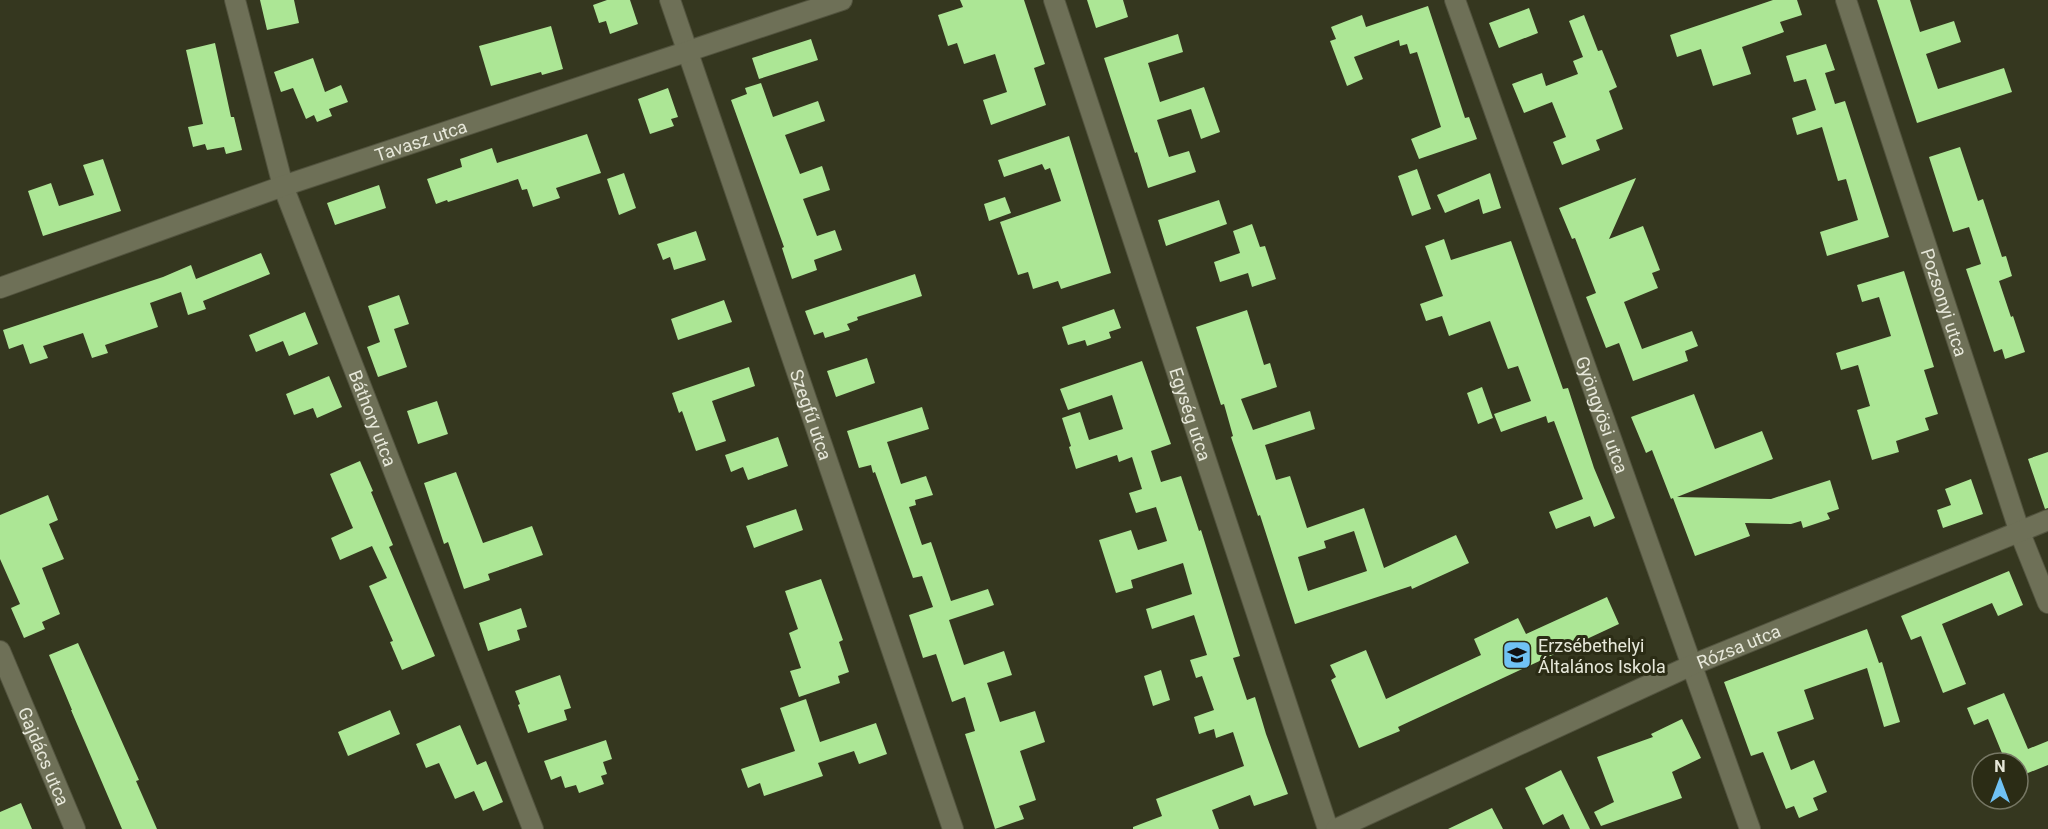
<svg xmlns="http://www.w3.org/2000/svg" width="2048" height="829" font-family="Roboto,sans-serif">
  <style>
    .building { fill: #ace695; fill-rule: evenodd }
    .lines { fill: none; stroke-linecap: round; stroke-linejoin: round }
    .minor-casing { stroke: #52533e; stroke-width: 22 }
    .minor { stroke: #6e7057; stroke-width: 20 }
    .labels { text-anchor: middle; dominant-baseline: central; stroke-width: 6; stroke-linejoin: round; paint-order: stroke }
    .street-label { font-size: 18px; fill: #e7e8da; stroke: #2b2c15 }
    .poi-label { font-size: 18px; fill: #e7e8da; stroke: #2b2c15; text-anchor: start }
  </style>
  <rect width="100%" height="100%" fill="#35371f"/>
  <path class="building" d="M260,0H294L299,23L267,30Z
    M607,0H630L638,24L610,34L606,21L599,23L593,5Z
    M960,0H1024L1045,64L1034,68L1046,105L991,125L983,100L1007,92L995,54L964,64L957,43L948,46L938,15L963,7Z
    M1087,0H1123L1128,17L1096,28Z
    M1773,0H1797L1802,15L1780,22L1784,32L1742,47L1751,74L1713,86L1701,49L1677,57L1670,35Z
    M1877,0H1910L1920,32L1954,21L1961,42L1926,54L1938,89L2004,68L2012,92L1917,123Z
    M1428,6L1465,118L1469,117L1477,139L1419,159L1411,139L1441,127L1417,52L1410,54L1407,44L1400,46L1399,40L1354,57L1363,79L1347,86L1330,41L1336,39L1331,27L1362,15L1366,27Z
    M1529,8L1538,33L1499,48L1489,23Z
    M1584,15L1598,51L1602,50L1617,87L1609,91L1623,129L1596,140L1600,150L1562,165L1553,142L1566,137L1552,102L1524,113L1512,84L1542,73L1546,86L1578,74L1573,61L1583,57L1569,21Z
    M551,26L563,69L542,75L541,72L491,86L479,46Z
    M1178,34L1183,52L1148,63L1160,102L1204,87L1220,132L1201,139L1191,109L1157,120L1169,157L1189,151L1196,172L1148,188L1137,152L1135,153L1104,58Z
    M811,39L818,60L759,79L752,58Z
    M215,43L231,117H234L242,150L226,154L224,147L207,150L205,144L193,147L188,127L203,124L186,50Z
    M1826,44L1835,70L1825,73L1835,104L1845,101L1889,237L1827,256L1820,232L1858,220L1846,179L1838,181L1822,127L1797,135L1792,118L1816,110L1806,79L1794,82L1786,56Z
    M313,58L325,92L341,85L348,102L329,109L332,116L317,122L314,115L306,119L293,88L281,92L274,72Z
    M761,83L773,117L818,101L825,121L785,135L800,174L822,166L830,190L803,199L817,236L835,230L842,250L814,260L817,270L792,279L782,248L784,247L731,100L747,94L745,88Z
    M668,88L678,117L671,119L674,126L650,134L638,99Z
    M587,134L601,173L556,188L560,198L533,207L527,189L522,190L518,179L448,202L447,200L436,204L427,179L462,167L460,159L492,148L497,163Z
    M1069,136L1111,273L1061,289L1058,281L1033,289L1028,272L1018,275L1000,222L1061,201L1050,168L1045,170L1042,164L1004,177L998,160Z
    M1960,147L1978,201L1983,199L2002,257L2006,256L2012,276L1999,281L2011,317L2013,316L2025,352L2005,359L2002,349L1994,352L1966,269L1981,264L1969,227L1953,232L1929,157Z
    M103,159L121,211L43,236L28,191L51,183L59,206L94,195L83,165Z
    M1417,169L1431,209L1412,216L1398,176Z
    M624,173L636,208L619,215L607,179Z
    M1490,173L1501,208L1483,214L1479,199L1445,213L1437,195Z
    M1636,178L1609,239L1643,226L1660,270L1652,273L1658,288L1624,302L1642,349L1692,331L1698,346L1685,351L1688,361L1633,381L1619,343L1606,348L1586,297L1596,293L1575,238L1572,239L1559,208Z
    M379,185L386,208L335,225L327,203Z
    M1005,197L1011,213L989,221L984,204Z
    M1219,200L1227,224L1166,246L1158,220Z
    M1252,224L1260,247L1265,246L1276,279L1252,287L1248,273L1220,282L1214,262L1240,253L1233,231Z
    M696,231L706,260L674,270L670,257L663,260L657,244Z
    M1444,239L1451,260L1511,241L1563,389L1568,388L1594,468L1615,518L1594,527L1590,516L1556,529L1549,512L1583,499L1554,421L1548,423L1546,416L1501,432L1494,414L1531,401L1518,366L1508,369L1490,321L1449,336L1442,316L1426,321L1420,304L1443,296L1425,246Z
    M261,253L270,274L203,301L206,309L188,315L181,292L150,303L158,327L105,345L108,353L92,358L83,333L43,346L48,358L30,364L23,344L9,349L3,330L163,277L191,265L196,279Z
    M1904,271L1934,367L1924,370L1938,414L1925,418L1929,430L1896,441L1899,452L1872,460L1857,410L1870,406L1858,365L1841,370L1836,353L1891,336L1879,297L1862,302L1857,285Z
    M915,274L922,296L857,317L858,320L847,324L850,330L825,338L823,332L814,335L805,311Z
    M399,295L409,324L394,329L407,367L378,377L367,347L380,342L368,306Z
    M724,300L732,322L678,340L671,319Z
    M1114,309L1121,328L1109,332L1111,338L1087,346L1085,340L1068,345L1062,327Z
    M1247,310L1264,365L1270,363L1277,387L1241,399L1253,430L1310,411L1315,429L1265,445L1276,480L1290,476L1307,528L1364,508L1384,568L1456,535L1469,563L1412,589L1411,586L1295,624L1260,515L1258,516L1231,437L1233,436L1224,404L1221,405L1196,327ZM1354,531L1367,571L1308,591L1298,557L1326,548L1324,541Z
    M305,312L318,344L289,356L283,341L256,352L249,335Z
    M867,358L875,383L836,397L827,371Z
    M1142,361L1171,444L1151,451L1161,482L1181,476L1199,531L1201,530L1240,656L1233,658L1247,700L1255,697L1266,734L1288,794L1254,806L1250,795L1212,810L1219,829H1133V827L1162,816L1156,799L1244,766L1233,732L1216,738L1214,729L1199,734L1194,717L1214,710L1202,676L1196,678L1190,660L1207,655L1194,615L1152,629L1146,609L1192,594L1183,563L1131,580L1133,588L1116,593L1099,540L1131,530L1138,550L1167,541L1156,507L1136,513L1129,493L1142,489L1132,457L1119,462L1117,455L1076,469L1069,447L1071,446L1062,418L1080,412L1089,440L1123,429L1112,395L1068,410L1060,389Z
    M749,367L755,386L712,401L726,441L696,451L682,411L679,413L672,393Z
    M329,376L342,407L317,418L313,408L294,415L286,394Z
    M1482,387L1493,418L1478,424L1467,393Z
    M1694,394L1715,449L1762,431L1773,459L1677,497L1771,499L1830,480L1839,509L1827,513L1830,519L1803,528L1801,521L1791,524L1745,523L1750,536L1695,556L1673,498L1671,499L1652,450L1646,453L1631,417Z
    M437,401L448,434L418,444L407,411Z
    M922,407L929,429L887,442L901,484L926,476L933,495L915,500L916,505L909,507L922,545L931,542L951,601L988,589L994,605L949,620L964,665L1004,651L1012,675L987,683L1000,722L1035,711L1045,742L1020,751L1036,800L1019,806L1024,819L995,829L965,734L975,731L965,697L952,702L936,654L923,658L909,615L933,607L922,576L913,578L875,472L873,473L871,465L859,468L847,431Z
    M778,437L788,466L748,480L743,467L731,472L725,455Z
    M2048,452V508L2045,509L2028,459Z
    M360,461L373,491L371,492L393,545L389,547L435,656L402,670L390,642L393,641L369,586L387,578L372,546L340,560L331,538L353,528L330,474Z
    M456,472L483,543L532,526L543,555L488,574L490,580L464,589L448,542L444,544L424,483Z
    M1971,479L1983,514L1943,528L1937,510L1951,505L1945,489Z
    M48,495L58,520L49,524L64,559L42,568L60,614L42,622L45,629L24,638L11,608L20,604L0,559V515Z
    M796,509L803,530L754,548L746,526Z
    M2009,571L2023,605L1998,616L1992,603L1942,624L1966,684L1943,693L1921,636L1911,640L1901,616Z
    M821,579L843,640L839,642L849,672L838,676L840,683L799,697L790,671L801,668L789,633L798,629L785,591Z
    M1607,597L1619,624L1398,727L1400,731L1359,748L1331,680L1336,677L1330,665L1366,650L1386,699L1481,655L1474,639L1518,618L1526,634Z
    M521,608L527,627L517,630L520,640L488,651L479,623Z
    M1867,629L1879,663L1882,662L1900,722L1884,727L1867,668L1804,690L1814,719L1777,732L1791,770L1814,760L1827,792L1813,798L1818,810L1799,818L1794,806L1786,809L1763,752L1751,756L1724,682Z
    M78,643L139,780L136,781L157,829H122L71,710H72L49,655Z
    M1161,670L1170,700L1153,706L1144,676Z
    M560,675L571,708L564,710L567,720L528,733L518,705L520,704L515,691Z
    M2004,693L2028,749L2048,741V765L2018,777V763H2006L1988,719L1974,725L1967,708Z
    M806,699L820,742L876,723L887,754L859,764L854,751L818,763L823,776L764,796L760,783L748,788L741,769L795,751L780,708Z
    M390,710L400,734L348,756L338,732Z
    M1682,719L1701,758L1672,772L1682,798L1601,826L1594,812L1614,802L1597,757L1653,737L1651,734Z
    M460,725L477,765L486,761L503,802L483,811L474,791L455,799L439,763L426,768L416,744Z
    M606,740L612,759L603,762L607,774L601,776L604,784L579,793L576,785L565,788L561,776L551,780L544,761Z
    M1561,770L1590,829H1570L1563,814L1543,825L1525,788Z
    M21,803L32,829H0V812Z
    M1492,808L1503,829H1448Z"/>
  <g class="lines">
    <g class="minor-casing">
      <g id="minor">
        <path id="s1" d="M235,0L283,186L533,829"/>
        <path id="s2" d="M670,0L953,829"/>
        <path id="s3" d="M1054,0L1328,829"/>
        <path id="s4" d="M1455,0L1750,829"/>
        <path id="s5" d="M1846,0L2020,533L2048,603"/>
        <path id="s6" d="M0,288L283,186L842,0"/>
        <path id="s7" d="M0,651L75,829"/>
        <path id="s8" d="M1336,829L1692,665L2048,520"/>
      </g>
    </g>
    <use href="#minor" class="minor"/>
  </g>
  <defs>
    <g id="school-square" transform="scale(1.5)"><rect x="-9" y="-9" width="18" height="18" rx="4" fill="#70c2f4" stroke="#2b2c15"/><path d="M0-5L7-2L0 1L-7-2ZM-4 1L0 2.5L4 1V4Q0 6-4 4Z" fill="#111"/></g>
  </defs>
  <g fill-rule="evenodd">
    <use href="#school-square" x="1517" y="655"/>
  </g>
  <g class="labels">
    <g class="street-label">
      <text stroke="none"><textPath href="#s6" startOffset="446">Tavasz utca</textPath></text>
      <text stroke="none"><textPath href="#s5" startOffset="318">Pozsonyi utca</textPath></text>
      <text stroke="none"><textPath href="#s2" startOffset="438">Szegfű utca</textPath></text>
      <text stroke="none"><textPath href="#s3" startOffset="436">Egység utca</textPath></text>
      <text stroke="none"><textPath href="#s4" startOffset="440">Gyöngyösi utca</textPath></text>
      <text stroke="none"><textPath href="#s1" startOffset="441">Báthory utca</textPath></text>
      <text stroke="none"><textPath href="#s8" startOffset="442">Rózsa utca</textPath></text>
      <text stroke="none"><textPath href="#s7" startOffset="114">Gajdács utca</textPath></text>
    </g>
    <g class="poi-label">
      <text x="1538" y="645">Erzsébethelyi<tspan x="1538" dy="21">Általános Iskola</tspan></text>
    </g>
  </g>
  <g transform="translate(2000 781)"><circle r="28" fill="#2b2c15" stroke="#767764" stroke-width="1.5"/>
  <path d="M0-4.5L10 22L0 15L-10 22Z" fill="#70c2f4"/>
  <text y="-9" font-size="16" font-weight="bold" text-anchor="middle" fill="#e7e8da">N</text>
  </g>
</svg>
